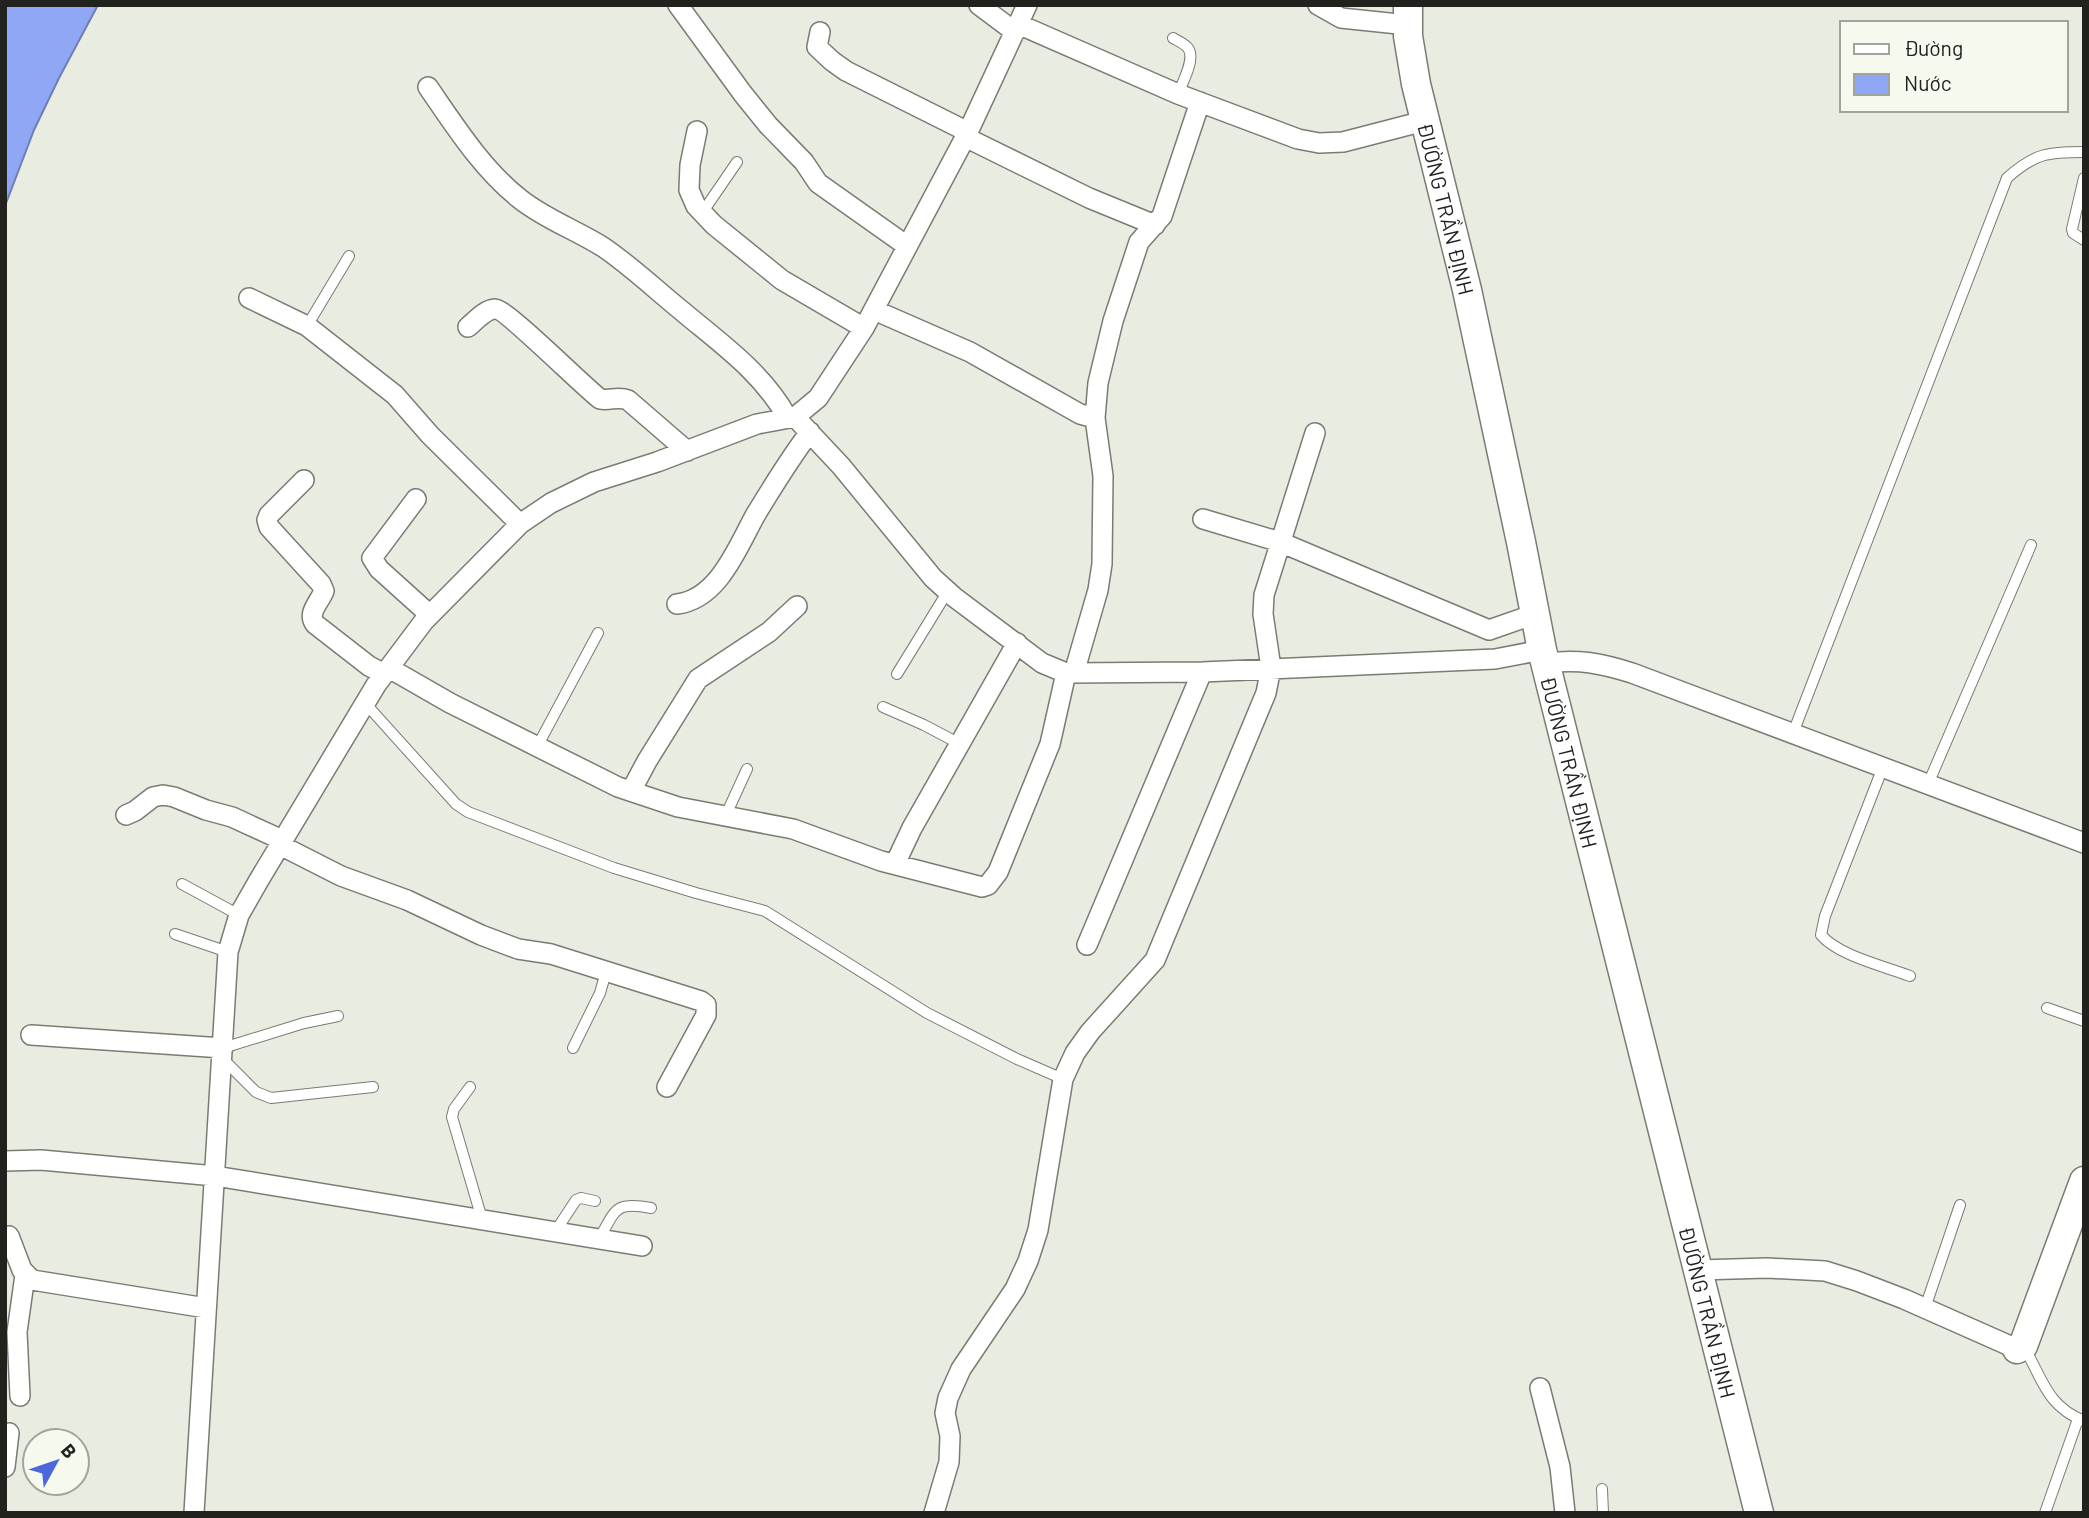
<svg xmlns="http://www.w3.org/2000/svg" width="2089" height="1518" font-family="Barlow,sans-serif">
  <style>
    .water { fill: #8fa7f4; stroke: #6e7fb4; stroke-width: 2 }
    .lines { fill: none; stroke-linecap: round; stroke-linejoin: round }
    .lane-casing { stroke: #797c72; stroke-width: 12 }
    .street-casing { stroke: #797c72; stroke-width: 22 }
    .secondary-casing { stroke: #797c72; stroke-width: 31 }
    .lane { stroke: #fff; stroke-width: 10 }
    .street { stroke: #fff; stroke-width: 19 }
    .secondary { stroke: #fff; stroke-width: 28 }
    .labels { text-anchor: middle; dominant-baseline: central; stroke-width: 7; stroke-linejoin: round; paint-order: stroke }
    .street-label { font-size: 21px; fill: #21221e; stroke: #f6faee }
  </style>
  <rect width="100%" height="100%" fill="#e9ede1"/>
  <path class="water" d="M5,5H98L59,78L34,130L5,206Z"/>
  <g class="lines">
    <g class="lane-casing">
      <path id="lane" d="M1173,38C1178,41 1185,44 1188,48C1196,59 1182,83 1178,94
        M2084,178L2072,229L2073,233L2084,240
        M702,213L737,162
        M307,326L349,256
        M897,674L948,591
        M365,703L456,804L468,812L614,868L696,893L765,911L927,1013L1017,1059L1063,1079
        M883,707L924,725L960,744
        M1793,733L2007,178C2035,153 2048,152 2084,152
        M538,745L598,633
        M1883,767L1825,916L1821,935C1839,956 1884,966 1910,976
        M1928,784L2031,545
        M725,817L747,769
        M182,884L239,915
        M175,934L228,952
        M2047,1008L2084,1021
        M223,1048L304,1023L338,1016
        M573,1048L600,993L606,972
        M222,1058L256,1092L271,1098L373,1087
        M470,1087L454,1109L452,1117L482,1219
        M555,1232L576,1200L581,1198L595,1201
        M599,1239C616,1210 614,1201 651,1208
        M1925,1308L1960,1205
        M2025,1349C2043,1380 2047,1406 2084,1421
        M1602,1489L1603,1513
        M2045,1513L2078,1419"/>
    </g>
    <g class="street-casing">
      <path id="street" d="M678,5L743,94L768,125L804,162L818,183L907,246
        M979,5L1015,32
        M1318,5L1341,18L1408,25
        M1018,24L1178,94L1298,139L1319,143L1343,142L1424,121
        M820,32L817,47L832,61L846,71L968,132
        M428,87C455,126 482,169 520,199C545,219 576,230 603,247C631,266 656,290 682,311C720,343 762,372 787,417
        M697,131L690,165L689,190L696,206L714,225L782,280L864,328
        M965,137L1089,198L1155,225
        M249,298L307,326L395,395L430,435L520,524
        M874,310L970,352L1080,414L1095,418
        M468,327C475,321 486,309 495,309C506,309 583,386 600,399C610,401 618,396 628,400L687,451
        M795,417L841,466L933,578L954,597L1042,663L1066,673L1202,672L1495,659L1542,650
        M304,480L269,515L267,520L269,527L321,584L324,591C319,603 307,613 315,624L369,666L384,674
        M416,499L372,558L379,569L430,615
        M1203,519L1280,542L1489,630L1535,614
        M677,604C719,599 738,546 756,514C773,486 790,458 810,432
        M1546,663C1580,659 1600,663 1632,673L2084,843
        M389,668L450,703L618,787L678,807L793,829L881,861L982,887L988,885L998,872L1050,744L1066,673
        M1074,673L1098,590L1102,564L1103,476L1095,418L1098,383L1113,321L1139,242L1162,216L1200,102
        M631,791L647,761L698,679L769,632L797,606
        M126,815L135,811L153,797L163,795L174,797L206,810L232,817L282,840
        M280,845L341,876L407,900L481,935L518,949L551,954L701,1001L706,1005V1015L667,1087
        M895,864L912,828L1017,643
        M1087,945L1202,672
        M31,1035L223,1048
        M5,1161L41,1160L215,1176L642,1246
        M9,1236L22,1270L32,1280L206,1308
        M1699,1270L1767,1268L1825,1271L1857,1281L1904,1299L2017,1349
        M1540,1388L1560,1467L1565,1513
        M20,1396L17,1332L25,1275
        M5,1467L9,1433
        M194,1513L228,952L239,915L259,880L376,685L424,621L520,524L551,503L594,482L657,462L757,424L795,417L818,398L864,328L968,132L1027,5
        M934,1513L949,1462L950,1436L945,1413L948,1398L961,1369L1015,1289L1028,1261L1038,1230L1063,1079L1075,1053L1090,1032L1155,960L1266,693L1271,668L1263,614L1264,595L1315,433"/>
    </g>
    <g class="secondary-casing">
      <g id="secondary">
        <path id="s1" d="M1408,5V36L1416,84L1467,290L1521,542L1542,650L1759,1513"/>
        <path d="M2017,1349L2023,1346L2084,1181"/>
      </g>
    </g>
    <use href="#lane" class="lane"/>
    <use href="#street" class="street"/>
    <use href="#secondary" class="secondary"/>
  </g>
  <g class="labels">
    <g class="street-label">
      <text stroke="none"><textPath href="#s1" startOffset="208">ĐƯỜNG TRẦN ĐỊNH</textPath></text>
      <text stroke="none"><textPath href="#s1" startOffset="775">ĐƯỜNG TRẦN ĐỊNH</textPath></text>
      <text stroke="none"><textPath href="#s1" startOffset="1342">ĐƯỜNG TRẦN ĐỊNH</textPath></text>
    </g>
  </g>
  <rect width="2089" height="1518" fill="none" stroke="#21221e" stroke-width="14"/>
  <rect x="1840" y="21" width="228" height="91" fill="#f6faee" stroke="#a1a49b" stroke-width="2"/>
  <rect x="1854" y="44" width="35" height="10" fill="#ffffff" stroke="#a1a49b" stroke-width="2"/>
  <text x="1904" y="56" font-size="21" fill="#21221e">Đường</text>
  <rect x="1854" y="74" width="35" height="21" fill="#8fa7f4" stroke="#a1a49b" stroke-width="2"/>
  <text x="1904" y="91" font-size="21" fill="#21221e">Nước</text>
  <g transform="translate(56 1462) rotate(50)"><circle r="33" fill="#f6faee" stroke="#a1a49b" stroke-width="2"/>
  <path d="M0-5L12 26L0 18L-12 26Z" fill="#4d66db"/>
  <text y="-10" font-size="19" font-weight="bold" text-anchor="middle" fill="#21221e">B</text>
  </g>
</svg>
